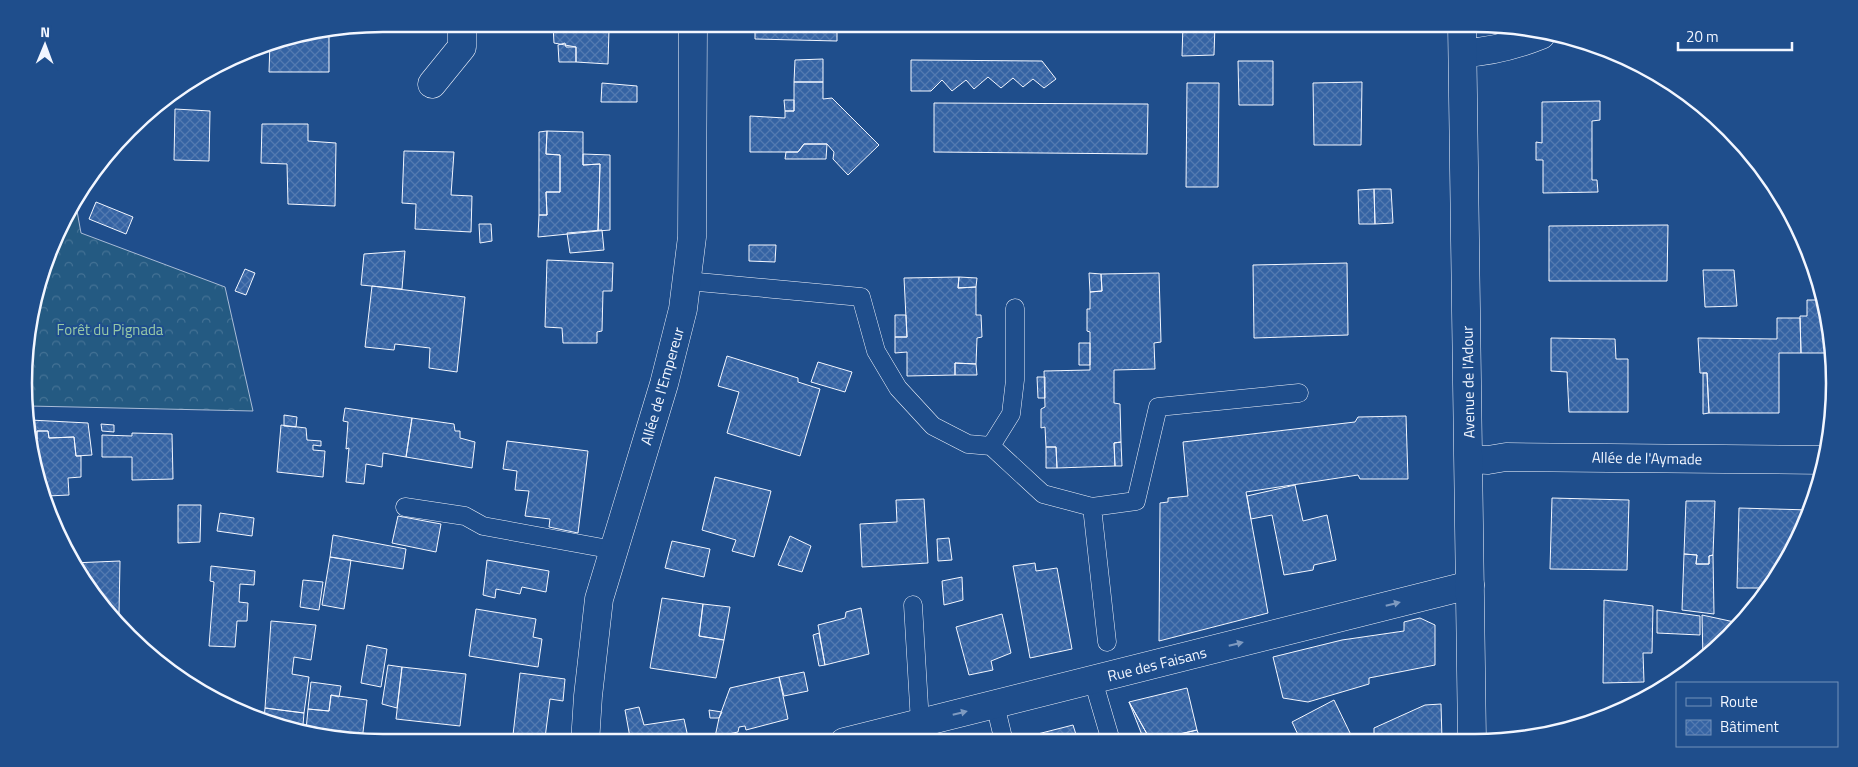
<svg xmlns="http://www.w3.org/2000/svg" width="1858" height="767" font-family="'Titillium Web',sans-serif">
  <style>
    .forest { fill: url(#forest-crowns); stroke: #a8bbd7 }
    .building { fill: url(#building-cross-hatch); stroke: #f2f6ff }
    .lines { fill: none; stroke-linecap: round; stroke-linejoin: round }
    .lane-casing { stroke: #f2f6ff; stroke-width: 19 }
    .street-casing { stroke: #f2f6ff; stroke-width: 29 }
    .secondary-casing { stroke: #f2f6ff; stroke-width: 29 }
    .lane { stroke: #1f4e8c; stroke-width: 18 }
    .street { stroke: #1f4e8c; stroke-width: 28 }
    .secondary { stroke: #1f4e8c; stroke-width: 28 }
    .oneway { fill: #7e9ac0 }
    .labels { text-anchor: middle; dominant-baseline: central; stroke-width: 4; stroke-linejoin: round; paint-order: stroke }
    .park-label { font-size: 15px; fill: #97c8a6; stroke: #1f4e8c }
    .street-label { font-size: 15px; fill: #f2f6ff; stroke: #1f4e8c }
    .rim { fill: none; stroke: #f2f6ff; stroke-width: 2.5 }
  </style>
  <defs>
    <pattern id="forest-crowns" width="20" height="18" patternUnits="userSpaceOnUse" patternTransform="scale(1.25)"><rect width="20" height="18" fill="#245a82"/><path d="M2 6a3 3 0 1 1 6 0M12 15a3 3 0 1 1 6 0" fill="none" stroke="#447295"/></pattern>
    <pattern id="building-cross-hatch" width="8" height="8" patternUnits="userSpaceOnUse" patternTransform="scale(1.25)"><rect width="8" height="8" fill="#3563a3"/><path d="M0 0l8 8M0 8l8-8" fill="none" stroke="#537ab1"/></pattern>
  </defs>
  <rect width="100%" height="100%" fill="#1f4e8c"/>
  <path class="forest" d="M75,200L81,233L225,287L253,411L29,406L27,336L43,268Z"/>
  <path class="building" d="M755,24H837V41L755,39Z
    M934,24H996L997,28L934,29Z
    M1183,24H1215L1214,55L1182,56Z
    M1340,24H1386V27L1340,29Z
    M553,26L609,29L608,64L576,62V47L554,43Z
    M329,33V72H269L270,43Z
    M565,43L566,47H576V62H559L558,45Z
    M823,59V82H794L795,60Z
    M911,60L1042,61L1056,79L1044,88L1033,79L1023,87L1013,78L1001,88L988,77L974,89L966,80L952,91L942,80L931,91H911Z
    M1238,61H1273V105H1239Z
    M794,82H823V99L832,98L879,145L848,175L833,159L834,152L827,144H804L798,152H750V116L785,118V111H794Z
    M1362,82L1361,145H1314L1313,83Z
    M602,83L637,86V102H601Z
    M1187,83H1219L1218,187H1186Z
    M784,100H794V111H785Z
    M1600,101V120L1592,121V180H1597L1598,192L1543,193V160H1536V142L1542,143V102Z
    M934,103L1148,104L1147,154L934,152Z
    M175,109L210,111L209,161L174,160Z
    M262,124H308V141L336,143L335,206L288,204L287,164L261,163Z
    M547,131L583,132V165L600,164L598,231L538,237L539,215H547L546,192H560V155L546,154Z
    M547,131L546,154L560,155V192H546L547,215H539V132Z
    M804,144H827L826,159H785L786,152H798Z
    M404,151L454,152L451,195L472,196L471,232L415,229L416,204L402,203Z
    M583,154L610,155V230L598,231L600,164L583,165Z
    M1374,189H1391L1393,223L1375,224Z
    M1374,189L1375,224H1359L1358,190Z
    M96,202L133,217L126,234L89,219Z
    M479,224H491L492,241L480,243Z
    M1668,225L1667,281H1549V226Z
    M602,230L604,250L570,253L567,233Z
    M749,245H776L775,262L749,261Z
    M405,251L402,289L361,285L364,254Z
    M547,260L613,263L612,291H603L602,331L597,332V343H563L562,328L545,327Z
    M1347,263L1348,335L1254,338L1253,265Z
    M245,269L255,273L246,295L235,291Z
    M1703,270H1734L1737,306L1705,307Z
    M1089,273L1101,274L1102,291L1090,292Z
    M1159,273L1161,342L1154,343L1155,369L1114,370V403L1120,404L1121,442L1114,443L1115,466L1057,468L1056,447H1046L1045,427L1041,428V409L1045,407L1044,371L1090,370V332L1087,331V309H1090V292L1102,291L1101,274Z
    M959,277L958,288L976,287V315H981L982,337L977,338L976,364L955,363V375L907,376V352L895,353V337H907L904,278Z
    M959,277L977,278L976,287L958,288Z
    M372,286L465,297L457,372L429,368L430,348L395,344L394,350L365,347Z
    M1807,300H1824L1832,353H1801L1800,316H1807Z
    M895,315H906L907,337H895Z
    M1777,318H1800L1801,353H1779V413H1709L1707,373H1700L1698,338L1777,339Z
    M1551,338L1615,339L1616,359H1628V412H1569L1567,372L1551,371Z
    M1079,343H1090V365H1079Z
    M727,356L798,378V382L820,389L800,456L727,433L739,392L718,386Z
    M818,362L852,372L845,392L811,382Z
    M955,363L976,364L977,375H955Z
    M1703,373H1707L1709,413L1703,414Z
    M1037,377H1045V398H1038Z
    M345,408L412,418L406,457L383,453L382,467L366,464L364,484L346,482L349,448L346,449L348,422L343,421Z
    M284,415L297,417L296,427L284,426Z
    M1406,416L1408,479H1360L1358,475L1246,492L1268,613L1159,641L1160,503L1168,502V498L1188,496L1183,442L1355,422L1358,417Z
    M412,418L454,424L455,431H460V438L475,442L472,468L406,457Z
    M30,420L88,423L92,455L76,456L74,437L49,438L48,431H37V439H30Z
    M101,424L114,425V432L102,431Z
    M281,425L306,428L307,440L321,441V446L313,445V450L325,451L323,477L277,472Z
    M37,431H48L49,438L74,437L76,456H81V477L68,478L69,495L47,496L31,453L30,439H37Z
    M132,433L172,434L173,479L132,480V457H102V435L132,436Z
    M507,441L588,451L578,533L549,527L550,519L525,516L529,491L515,490L517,471L503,469Z
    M1121,442L1122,466H1115L1114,443Z
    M1046,447H1056L1057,468H1046Z
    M715,477L771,491L754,557L732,551L736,540L702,530Z
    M1295,485L1303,521L1327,515L1336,560L1314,565L1313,570L1284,575L1272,515L1251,519L1247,496Z
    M1552,498L1629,500L1627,570L1550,569Z
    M924,499L928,563L862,567L860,524L897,522L896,500Z
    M1686,501H1715L1713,555L1709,556V564H1696L1697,555L1684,554Z
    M178,505H201L200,542L178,543Z
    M1739,508L1810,510L1769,588H1737Z
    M220,513L254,518L252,536L217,531Z
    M398,516L441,524L436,552L392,543Z
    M333,535L406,549L403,569L330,557Z
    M790,536L811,546L802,572L778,565Z
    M949,538L952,560L938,561L937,539Z
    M672,541L710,549L704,577L665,568Z
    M1684,554L1697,555L1696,564H1709V556L1713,555L1714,614L1682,610Z
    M330,557L351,560L344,609L322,605Z
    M487,560L549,571L546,592L522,587L520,594L496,589L495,598L483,595Z
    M120,561L119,614H108L72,563Z
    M1035,563L1036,571L1057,568L1072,649L1030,658L1013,566Z
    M211,566L255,571L254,585L240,584L239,602L248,603L247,621H237L235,647L209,646L214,582L210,581Z
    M962,577L963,600L944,605L942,581Z
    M303,580L323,582L319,610L300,607Z
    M662,598L703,604L699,636L724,640L716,678L650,668Z
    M1604,600L1653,606L1652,653H1643L1644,682L1603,683Z
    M703,604L730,607L724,640L699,636Z
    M861,608L869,654L825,665L818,625L845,618L846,612Z
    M476,609L536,619L533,637L542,639L538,667L469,656Z
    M1657,610L1700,616V635L1657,633Z
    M1002,614L1011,653L991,661L993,670L969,675L956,627Z
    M1702,615L1739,623L1711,654L1703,660Z
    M1420,618L1435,625V665L1369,678V684L1308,702L1283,698L1273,657L1342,640L1404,631V622Z
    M271,621L316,625L311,660L294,657L292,674L309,677L304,713L265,708Z
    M819,633L825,665L819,666L813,635Z
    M367,645L387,649L381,687L361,683Z
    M388,665L402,667L397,708L382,704Z
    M402,667L466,674L460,726L396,719Z
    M804,672L808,691L784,696L779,677Z
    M520,673L565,679L563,701L550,699L545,738L513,735Z
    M779,677L788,719L746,730L745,726L739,727L738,732L715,737L719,718L730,688Z
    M311,682L341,686L339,697L331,695L329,711L308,709Z
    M1187,688L1197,730L1167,737L1168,741H1151L1129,702Z
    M331,695L367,700L362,740L306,730L308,709L329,711Z
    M1334,700L1352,737L1344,741H1301L1292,722Z
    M1129,702L1151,741H1142L1139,736L1142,735Z
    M1441,704L1442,740L1374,741V728L1425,705Z
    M639,707L644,725L684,719L689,742L631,743L625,710Z
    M265,708L304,713L303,725L264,719Z
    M709,710L722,712L719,718H710Z
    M1073,725L1078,741L1018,742V739Z
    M1197,730L1200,738L1185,741H1168L1167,737Z
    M1359,734L1362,741H1344L1352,737Z
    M463,739L486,742V743H463Z"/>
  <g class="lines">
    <g class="lane-casing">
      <path id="lane" d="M687,281L861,297L876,351L898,388L933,426L968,444L991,446L1011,414L1015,380V308
        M991,446L1043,494L1092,507L1136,501L1158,407L1299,393
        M405,507L465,516L483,526L614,550
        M1092,507L1107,642
        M913,605L920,723
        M1093,680L1111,741
        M995,704L1004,742"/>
    </g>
    <g class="street-casing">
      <path id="street" d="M1463,53C1490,52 1516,45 1541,35
        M432,84L462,47V24
        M1470,459L1488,460L1506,457L1824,460
        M844,742L1470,585"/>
    </g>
    <g class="secondary-casing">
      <path id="secondary" d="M1462,24L1472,740
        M585,743L588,696L599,599L664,384L683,309L692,237L693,24"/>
    </g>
    <use href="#lane" class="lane"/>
    <use href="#street" class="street"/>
    <use href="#secondary" class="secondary"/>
  </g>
  <defs><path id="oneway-solid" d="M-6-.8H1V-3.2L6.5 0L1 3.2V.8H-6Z" transform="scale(1.25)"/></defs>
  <g class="oneway">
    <use href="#oneway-solid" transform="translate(1393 604) rotate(-14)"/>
    <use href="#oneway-solid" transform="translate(1236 644) rotate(-14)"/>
    <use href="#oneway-solid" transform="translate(960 713) rotate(-14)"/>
  </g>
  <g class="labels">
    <g class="park-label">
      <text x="110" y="329">Forêt du Pignada</text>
    </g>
    <g class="street-label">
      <text transform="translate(1468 382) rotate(-91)">Avenue de l'Adour</text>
      <text transform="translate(662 386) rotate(-74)">Allée de l'Empereur</text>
      <text transform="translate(1647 458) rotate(1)">Allée de l'Aymade</text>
      <text transform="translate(1157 664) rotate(-14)">Rue des Faisans</text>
    </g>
  </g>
  <path d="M0 0H1858V767H0ZM383 32H1475A351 351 0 0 1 1826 383V383A351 351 0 0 1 1475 734H383A351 351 0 0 1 32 383V383A351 351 0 0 1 383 32Z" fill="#1f4e8c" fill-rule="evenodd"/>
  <path class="rim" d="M383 32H1475A351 351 0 0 1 1826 383V383A351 351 0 0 1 1475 734H383A351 351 0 0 1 32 383V383A351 351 0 0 1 383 32Z"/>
  <rect x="1676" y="682" width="162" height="65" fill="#1f4e8c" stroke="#7391ba"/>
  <rect x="1686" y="698" width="25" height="8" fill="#1f4e8c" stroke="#7391ba"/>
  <text x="1720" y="707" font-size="15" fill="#f2f6ff">Route</text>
  <rect x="1686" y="720" width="25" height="15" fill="url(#building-cross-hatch)" stroke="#7391ba"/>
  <text x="1720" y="732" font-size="15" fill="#f2f6ff">Bâtiment</text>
  <g transform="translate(45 45) rotate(1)" stroke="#1f4e8c" stroke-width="4" paint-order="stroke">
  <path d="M0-4L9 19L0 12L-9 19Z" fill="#f2f6ff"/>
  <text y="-8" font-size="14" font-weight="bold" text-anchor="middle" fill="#f2f6ff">N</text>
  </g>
  <path d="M1678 42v8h114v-8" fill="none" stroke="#f2f6ff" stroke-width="2.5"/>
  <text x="1686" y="42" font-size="15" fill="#f2f6ff" stroke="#1f4e8c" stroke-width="4" paint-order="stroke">20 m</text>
</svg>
